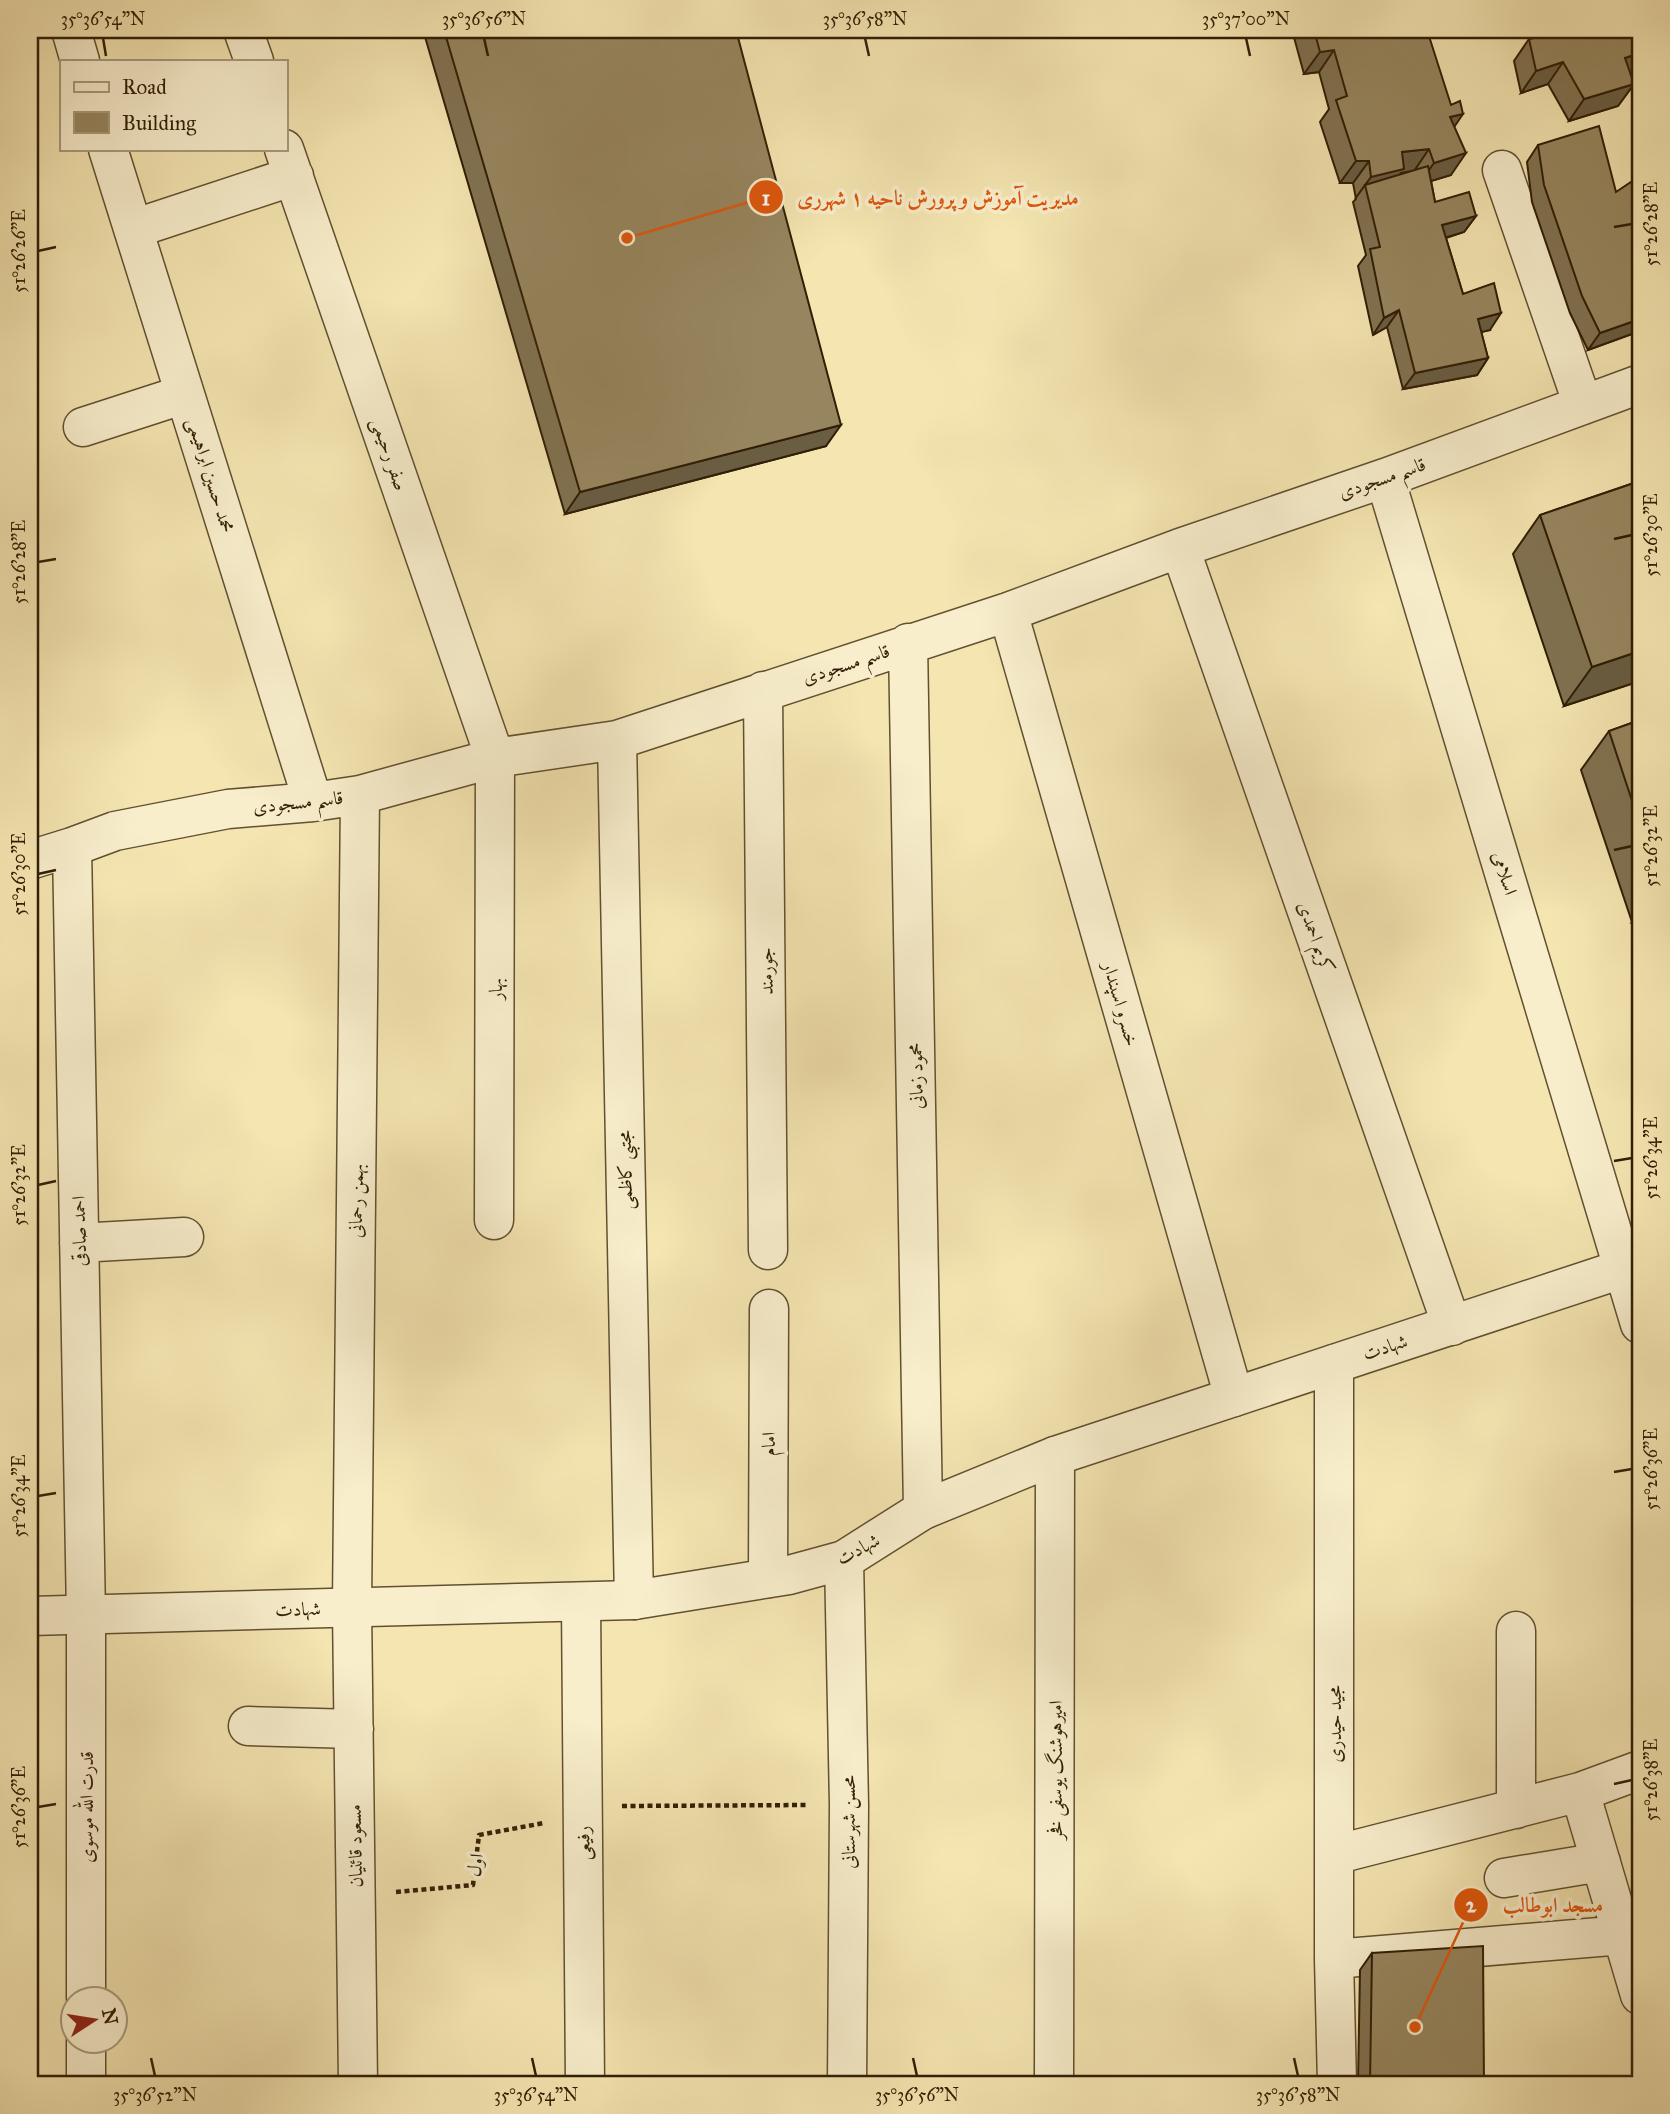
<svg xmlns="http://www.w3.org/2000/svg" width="1670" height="2114" font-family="'IM FELL Great Primer',Amiri,serif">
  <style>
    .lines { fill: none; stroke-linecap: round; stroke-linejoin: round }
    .minor-casing { stroke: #625030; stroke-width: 41 }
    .tertiary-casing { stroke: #625030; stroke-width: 41 }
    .path { stroke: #311e05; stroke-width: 4.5; stroke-dasharray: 5 3.5; stroke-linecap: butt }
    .minor { stroke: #f8eecc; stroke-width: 38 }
    .tertiary { stroke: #f8eecc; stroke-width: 38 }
    .wall { fill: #817251; stroke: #311e05; stroke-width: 2 }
    .shaded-wall { fill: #695d42; stroke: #311e05; stroke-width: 2 }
    .building { fill: #96855e; stroke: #311e05; stroke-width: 2 }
    .ticks { fill: none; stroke: #311e05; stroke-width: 2.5 }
    .labels { text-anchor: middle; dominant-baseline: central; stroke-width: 7; stroke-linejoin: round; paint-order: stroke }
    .street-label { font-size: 19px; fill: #311e05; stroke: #f8eecc }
    .leader { fill: none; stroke: #df560c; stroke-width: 2.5 }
    .callout-dot { fill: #df560c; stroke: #f8eecc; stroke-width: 2.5 }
    .mark-label { font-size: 21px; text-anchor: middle; font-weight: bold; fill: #fff }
    .callout-label { font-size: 21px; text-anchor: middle; font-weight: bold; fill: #df560c; stroke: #f8eecc; stroke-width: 7; stroke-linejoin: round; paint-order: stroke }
    .neatline { fill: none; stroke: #311e05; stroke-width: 2.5 }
    .ticks-label { font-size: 18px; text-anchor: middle; fill: #311e05 }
  </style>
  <rect width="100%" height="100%" fill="#f4e5b1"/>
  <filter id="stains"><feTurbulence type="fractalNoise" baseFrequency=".00286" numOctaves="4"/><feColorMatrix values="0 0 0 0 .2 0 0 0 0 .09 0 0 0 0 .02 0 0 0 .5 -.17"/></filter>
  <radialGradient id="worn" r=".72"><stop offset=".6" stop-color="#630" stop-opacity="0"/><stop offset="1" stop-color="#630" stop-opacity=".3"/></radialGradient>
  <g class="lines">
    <g class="minor-casing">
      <path id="minor" d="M71,30L80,61
        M243,30L254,61
        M108,149L313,802
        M284,149L495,758L494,1220
        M1502,170L1583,405
        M133,229L294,176
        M83,427L185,394
        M1385,478L1640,1324
        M1180,548L1452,1326
        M1008,612L1234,1397
        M908,643L923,1510
        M763,691L768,1250
        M617,740L634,1600
        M72,847L86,1615V1998
        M30,860L72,847L115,831L228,809L313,802L360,795L495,758L617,740L1008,612L1180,548L1385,478L1640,384
        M79,1243L184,1237
        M1334,1364V1959L1337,2084
        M844,1560L849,1805L847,2084
        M768,1578L769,1309
        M581,1602L585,2084
        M1516,1631V1809
        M248,1726L354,1729
        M1580,1792L1640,1995
        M1334,1855L1580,1792L1640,1770
        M1504,1878L1601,1862
        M1334,1959L1623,1935
        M86,2084V2040
        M358,2084L352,1607L360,795
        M1054,2084L1055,1456"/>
    </g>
    <g class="tertiary-casing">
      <path id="tertiary" d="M30,1616L634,1600L789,1575L844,1560L923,1510L1055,1456L1640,1263"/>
    </g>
    <path class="path" d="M622,1806L809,1805
      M396,1892L473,1885L479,1835L544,1823"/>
    <use href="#minor" class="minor"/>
    <use href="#tertiary" class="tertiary"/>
  </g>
  <path class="wall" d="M423,30H736L826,446L565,514Z
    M1292,30H1427L1454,126L1451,175L1431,181L1435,202L1476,216L1464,232L1446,238L1463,294L1490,330L1481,332L1488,358L1477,375L1403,389L1387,327L1373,335L1358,266L1366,255L1353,202L1356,199L1353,183H1340L1320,122L1329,109L1319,72L1304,74Z
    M1530,30H1640V71L1630,74L1634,84L1618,106L1569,121L1548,84L1521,93L1514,61L1529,39L1532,38Z
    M1538,145L1640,206V260L1639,262L1640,264V331L1588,350L1570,313L1532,202L1527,162Z
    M1640,481V681L1564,706L1513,554L1540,515Z
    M1640,720V919L1632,922L1581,770L1609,731Z
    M1372,1953L1484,2084H1358L1360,1970Z"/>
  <path class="shaded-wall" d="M1334,50L1319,72L1304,74L1320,52Z
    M1640,53V71L1609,79L1625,58Z
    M1563,62L1548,84L1521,93L1536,71Z
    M1634,84L1618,106L1569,121L1584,99Z
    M1463,114L1448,136L1450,117Z
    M1429,149L1414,171L1401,173L1389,191L1365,185L1355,199L1371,177L1402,152Z
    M1466,153L1451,175L1418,185L1434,163Z
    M1356,161H1369L1353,183H1340Z
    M1476,216L1464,232L1431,242L1442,225Z
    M1640,248V260L1639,263L1635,249Z
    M1399,310L1387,327L1373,335L1384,318Z
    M1501,313L1490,330L1466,336L1478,319Z
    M1640,319V331L1588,350L1600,333Z
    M1488,358L1477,375L1403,389L1415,373Z
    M841,425L826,446L565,514L580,492Z
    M1640,651V681L1564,706L1592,667Z
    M1640,910V919L1632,922Z"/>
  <path class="building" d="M444,30H736L841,425L580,492Z
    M1314,30H1427L1451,105L1460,101L1463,114L1450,117L1466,153L1434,163L1429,149L1402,152L1404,169L1371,177L1369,161H1356L1336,100L1347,96L1334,50L1320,52Z
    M1552,30H1640V53L1625,58L1634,84L1584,99L1563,62L1536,71L1529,39L1553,34Z
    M1599,126L1616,192L1634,180L1640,206V248L1635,249L1640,264V319L1600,333L1582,296L1544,185L1538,145Z
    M1428,166L1435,202L1469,192L1476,216L1442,225L1463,294L1494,283L1501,313L1478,319L1488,358L1415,373L1399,310L1384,318L1370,249L1380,247L1365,185Z
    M1640,481V651L1592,667L1540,515Z
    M1640,720V825L1609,731Z
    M1483,1946L1484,2084H1370L1372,1953Z"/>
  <path class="ticks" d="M103,38L106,56M484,38L488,56M865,38L869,56M1246,38L1250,56M1614,227L1632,224M38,251L56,247M1614,539L1632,535M38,562L56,559M1614,850L1632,846M38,874L56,870M1614,1161L1632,1158M38,1185L56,1181M1614,1472L1632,1469M38,1496L56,1493M1614,1784L1632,1780M38,1807L56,1804M151,2058L155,2076M532,2058L536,2076M913,2058L917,2076M1294,2058L1298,2076"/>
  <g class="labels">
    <g class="street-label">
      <text transform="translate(390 454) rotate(71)">صفر رحیمی</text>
      <text transform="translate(211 475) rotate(73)">محمد حسین ابراهیمی</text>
      <text transform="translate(1382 478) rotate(-19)">قاسم مسجودی</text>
      <text transform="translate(846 664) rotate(-18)">قاسم مسجودی</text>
      <text transform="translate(298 802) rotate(-6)">قاسم مسجودی</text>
      <text transform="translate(1505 873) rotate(73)">اسلامی</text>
      <text transform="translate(1316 937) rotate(71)">کریم احمدی</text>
      <text transform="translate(766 971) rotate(-91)">جورمند</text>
      <text transform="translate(495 989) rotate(-90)">بهار</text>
      <text transform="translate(1121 1004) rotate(74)">خسرو اسپندار</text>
      <text transform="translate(916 1076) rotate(-91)">محمود زمانی</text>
      <text transform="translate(625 1170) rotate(-91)">مجتبی کاظمی</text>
      <text transform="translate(356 1201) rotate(-89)">بهمن رحمانی</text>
      <text transform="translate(79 1231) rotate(-91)">احمد صادقی</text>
      <text transform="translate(1385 1347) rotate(-18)">شهادت</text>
      <text transform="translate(768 1444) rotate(-90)">امام</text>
      <text transform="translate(858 1549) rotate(-28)">شهادت</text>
      <text transform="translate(298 1609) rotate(-2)">شهادت</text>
      <text transform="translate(1334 1724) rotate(-90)">مجید حیدری</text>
      <text transform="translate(1055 1770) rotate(-90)">امیرهوشنگ یوسفی فخر</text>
      <text transform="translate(86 1807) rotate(-90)">قدرت الله موسوی</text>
      <text transform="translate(848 1822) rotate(-90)">محسن شهرستانی</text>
      <text transform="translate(583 1843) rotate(-91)">رفیعی</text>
      <text transform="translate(355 1846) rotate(-91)">مسعود قائنیان</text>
      <text transform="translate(475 1865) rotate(-81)">اول</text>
    </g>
  </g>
  <path class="leader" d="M627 238L766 197M1415 2027L1471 1905"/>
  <g class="callout-dot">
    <circle cx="627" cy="238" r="7"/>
    <circle cx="1415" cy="2027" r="7"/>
    <circle cx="766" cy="197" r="18"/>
    <circle cx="1471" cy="1905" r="18"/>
  </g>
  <g class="mark-label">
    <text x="766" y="205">1</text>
    <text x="1471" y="1912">2</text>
  </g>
  <g class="callout-label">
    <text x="938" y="205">مدیریت آموزش و پرورش ناحیه ۱ شهرری</text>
    <text x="1553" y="1912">مسجد ابوطالب</text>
  </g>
  <rect width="1670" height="2114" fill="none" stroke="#f4e5b1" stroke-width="77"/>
  <rect x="60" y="60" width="228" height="91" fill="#f8eecc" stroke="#a89b7c" stroke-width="2"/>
  <rect x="74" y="82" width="35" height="10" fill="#f8eecc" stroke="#a89b7c" stroke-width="2"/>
  <text x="122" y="94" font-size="21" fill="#311e05">Road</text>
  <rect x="74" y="112" width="35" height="21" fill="#96855e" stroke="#a89b7c" stroke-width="2"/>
  <text x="122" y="130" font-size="21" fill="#311e05">Building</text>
  <g transform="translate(94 2020) rotate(78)"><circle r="33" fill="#f8eecc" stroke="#a89b7c" stroke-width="2"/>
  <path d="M0-5L12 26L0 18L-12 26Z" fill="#8f2418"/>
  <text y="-10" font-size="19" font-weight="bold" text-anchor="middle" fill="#311e05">N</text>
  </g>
  <rect x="38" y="38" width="1594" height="2038" class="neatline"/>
  <g class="ticks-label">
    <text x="103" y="25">35°36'54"N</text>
    <text x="484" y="25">35°36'56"N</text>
    <text x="865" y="25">35°36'58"N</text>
    <text x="1246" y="25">35°37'00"N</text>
    <text transform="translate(1651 224) rotate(-90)" y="6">51°26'28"E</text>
    <text transform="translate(19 251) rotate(-90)" y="6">51°26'26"E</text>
    <text transform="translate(1651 535) rotate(-90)" y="6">51°26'30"E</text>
    <text transform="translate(19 562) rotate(-90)" y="6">51°26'28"E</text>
    <text transform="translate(1651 846) rotate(-90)" y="6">51°26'32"E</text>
    <text transform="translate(19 874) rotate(-90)" y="6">51°26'30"E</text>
    <text transform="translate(1651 1158) rotate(-90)" y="6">51°26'34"E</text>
    <text transform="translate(19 1185) rotate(-90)" y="6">51°26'32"E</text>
    <text transform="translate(1651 1469) rotate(-90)" y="6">51°26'36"E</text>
    <text transform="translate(19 1496) rotate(-90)" y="6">51°26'34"E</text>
    <text transform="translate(1651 1780) rotate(-90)" y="6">51°26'38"E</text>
    <text transform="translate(19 1807) rotate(-90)" y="6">51°26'36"E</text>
    <text x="155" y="2101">35°36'52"N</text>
    <text x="536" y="2101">35°36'54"N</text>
    <text x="917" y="2101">35°36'56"N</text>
    <text x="1298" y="2101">35°36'58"N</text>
  </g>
  <rect width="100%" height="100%" filter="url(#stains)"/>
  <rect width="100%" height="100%" fill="url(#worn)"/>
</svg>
